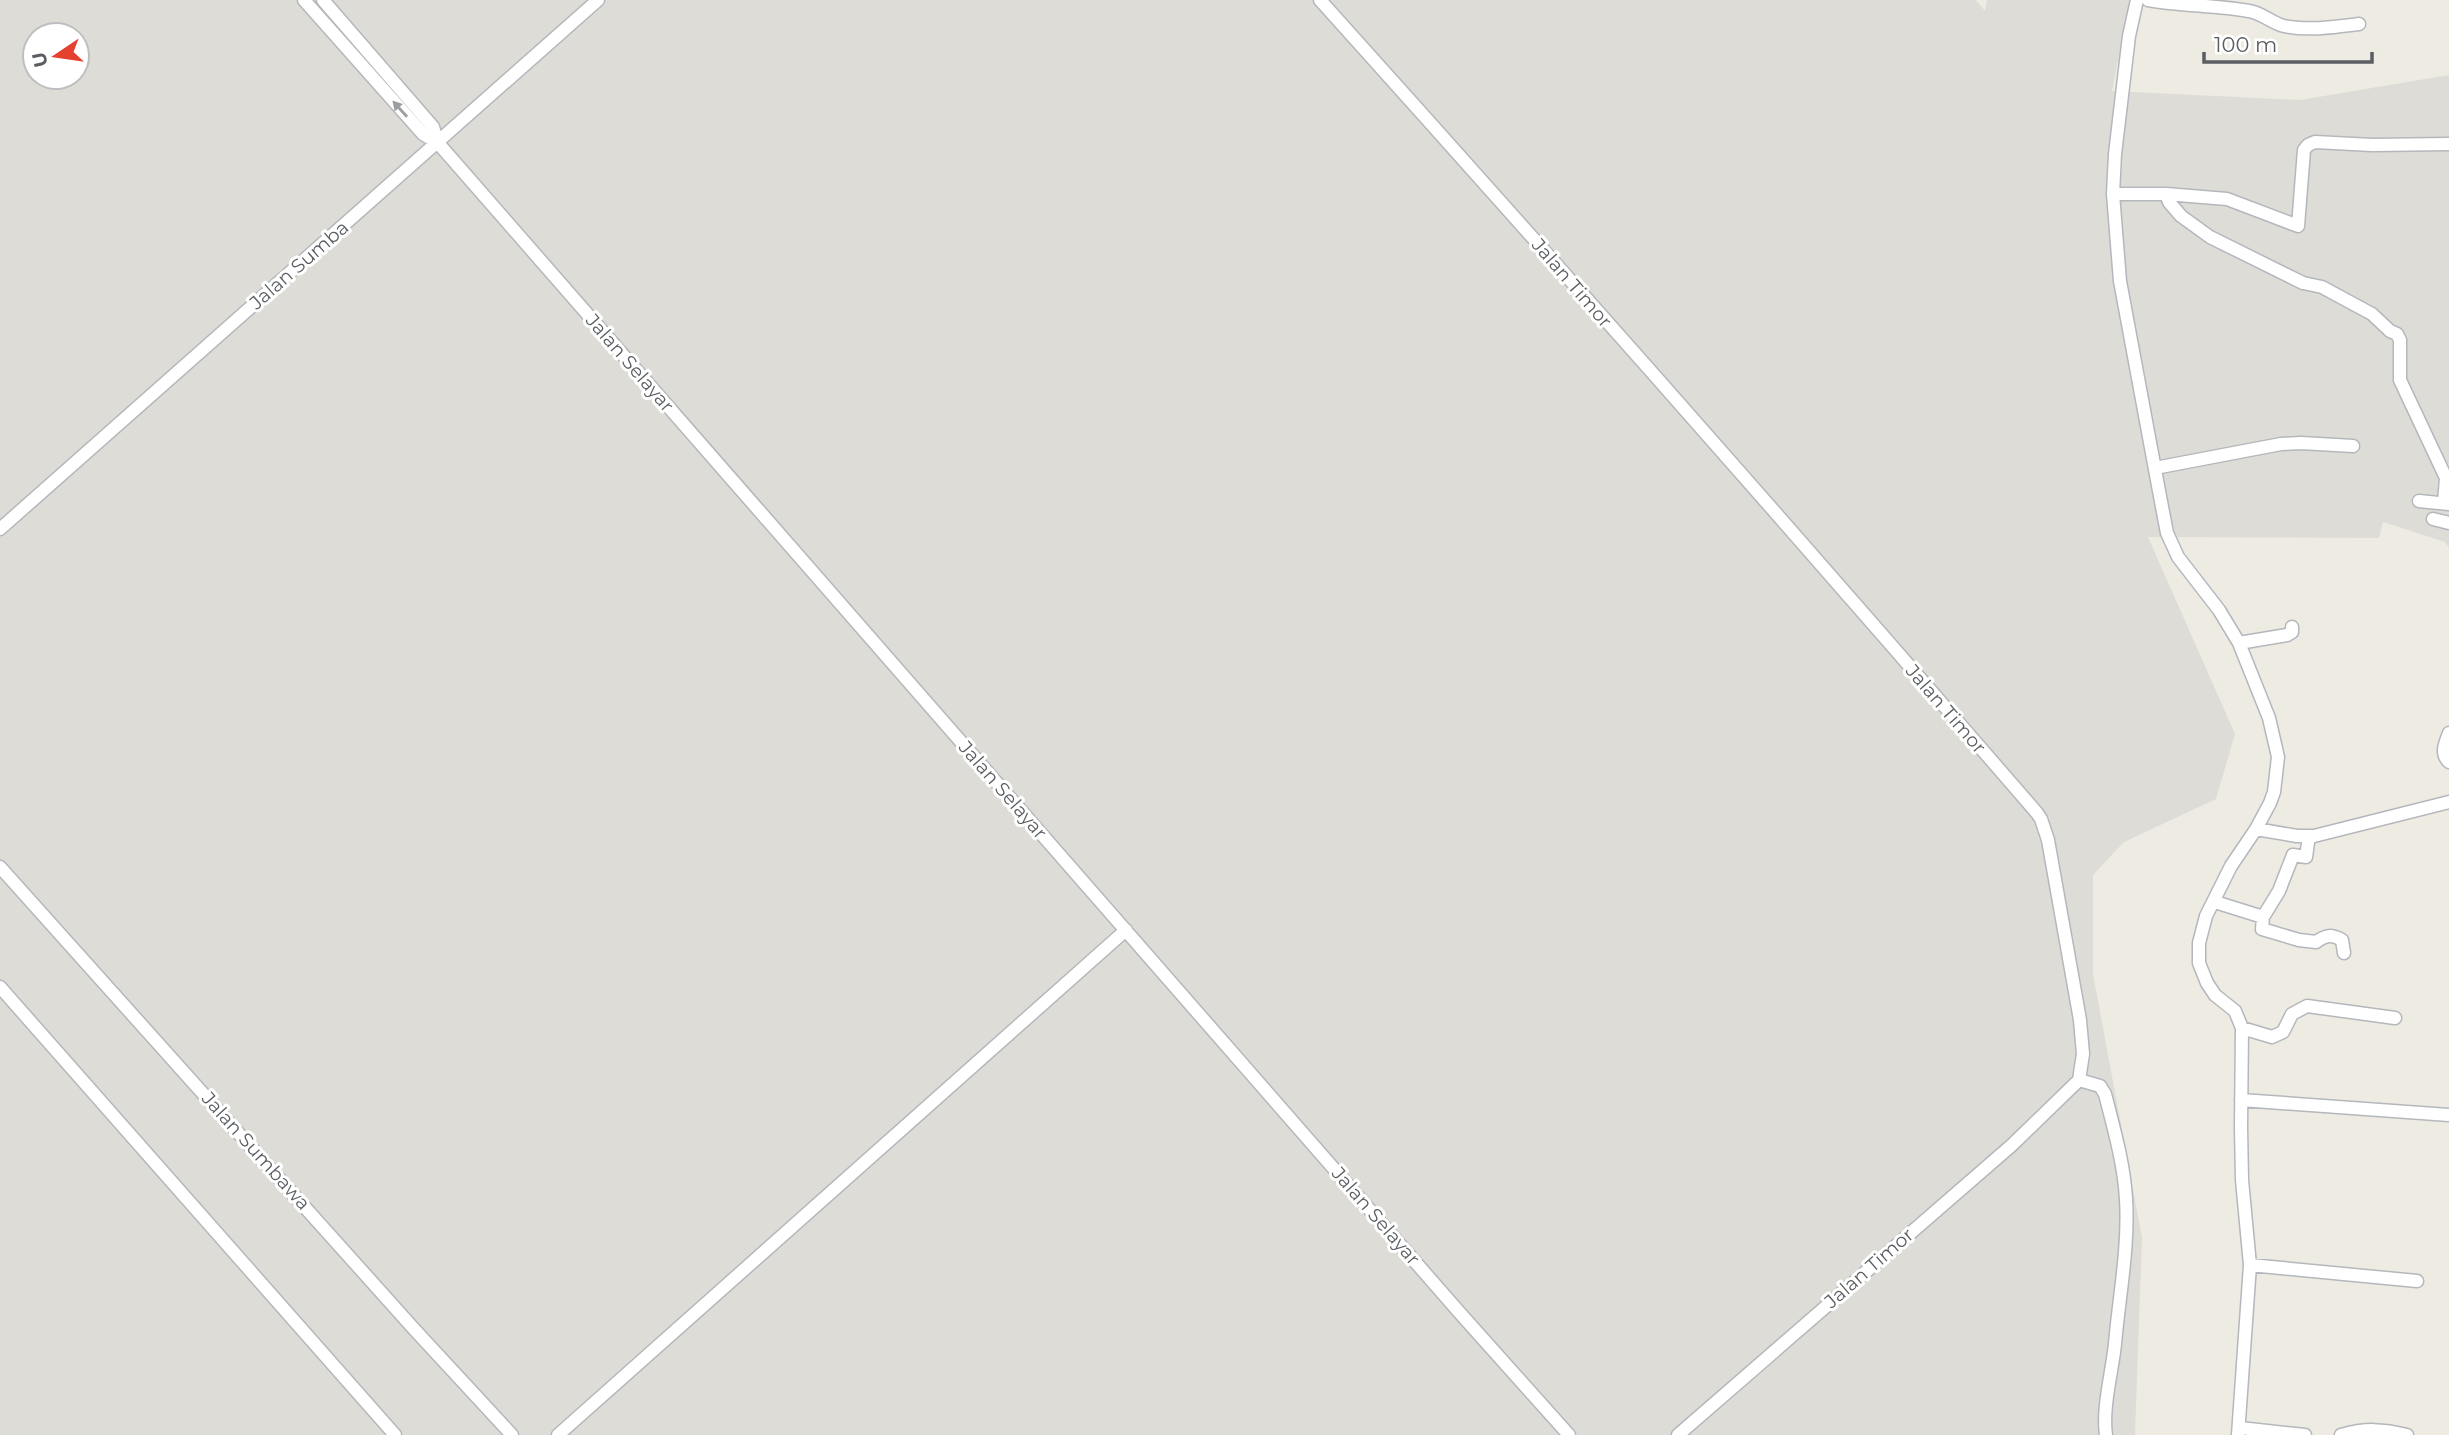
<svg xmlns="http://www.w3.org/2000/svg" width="2449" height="1435" font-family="Montserrat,sans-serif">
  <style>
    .industrial { fill: #dedcd6; fill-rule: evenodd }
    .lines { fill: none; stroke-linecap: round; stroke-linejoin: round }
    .street-casing { stroke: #b4b7bc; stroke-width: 15 }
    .street { stroke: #fff; stroke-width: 12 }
    .oneway { fill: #9c9ea1 }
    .labels { text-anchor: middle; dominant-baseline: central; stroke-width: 6; stroke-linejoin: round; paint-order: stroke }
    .street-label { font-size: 19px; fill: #5a5e62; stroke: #fff }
  </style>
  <rect width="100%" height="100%" fill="#edebe2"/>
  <path class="industrial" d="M0,0H1976L1985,11L1987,0H2130L2112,91L2300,100L2449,75V548L2445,542L2383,522L2379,538L2148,537L2235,734L2216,799L2124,842L2093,875V974L2142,1238L2135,1435H0ZM35,35H77V77H35Z"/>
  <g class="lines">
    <g class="street-casing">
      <path id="street" d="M304,0L423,134L438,143L433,127L323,0
        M1320,0C1562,269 1801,540 2037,813L2041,819L2048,840L2080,1020L2083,1054L2079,1080L2012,1145L1678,1435
        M2137,0L2129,36L2115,154L2113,194L2120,281L2159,491L2167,533L2178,557L2219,610L2239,643L2269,718L2278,757L2274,792L2270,803L2256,829L2231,866L2206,916L2199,943V963L2207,983L2215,995L2235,1011L2242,1028L2241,1127L2242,1180L2250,1265L2238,1435
        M2148,0C2182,6 2216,5 2249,11C2262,13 2272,23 2284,26C2308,31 2335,27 2359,24
        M438,143L1459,1312L1569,1435
        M2113,194H2166L2227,199L2298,226L2304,150L2308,145L2315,142L2372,145L2449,144
        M2166,194L2169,202L2181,216L2210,237L2303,283L2322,287L2346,300L2372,314L2390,331L2397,334L2400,340V380L2446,478L2444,503
        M2155,468L2281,444L2301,443L2353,446
        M2419,501L2449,504
        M2433,519L2449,523
        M0,529L598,0
        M2239,643L2287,635L2292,632V627
        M2449,733C2445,744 2440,753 2449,762
        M2256,829L2297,836H2314L2449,802
        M0,867L414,1329L512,1435
        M2215,902L2263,917L2262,929L2299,940L2316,942C2326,935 2331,934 2342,940L2344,953
        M2263,917L2279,891L2293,855L2306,857L2309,836
        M0,987L395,1435
        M2242,1028L2272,1037L2283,1032L2292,1014L2307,1006L2395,1018
        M2079,1080L2100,1086L2105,1094C2114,1129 2124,1164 2126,1199C2129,1247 2119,1297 2115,1344C2112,1373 2102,1408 2106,1435
        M2241,1100L2449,1115
        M2250,1265L2417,1281
        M2240,1428L2305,1435
        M558,1435L1126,930
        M2341,1435C2365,1428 2383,1429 2407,1435"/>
    </g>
    <use href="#street" class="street"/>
  </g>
  <defs><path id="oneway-solid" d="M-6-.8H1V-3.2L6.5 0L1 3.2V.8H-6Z" transform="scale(1.75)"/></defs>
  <use class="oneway" href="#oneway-solid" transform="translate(400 109) rotate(-132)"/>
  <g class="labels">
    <g class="street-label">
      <text transform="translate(299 265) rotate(-41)">Jalan Sumba</text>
      <text transform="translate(1572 283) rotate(49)">Jalan Timor</text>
      <text transform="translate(630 363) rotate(49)">Jalan Selayar</text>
      <text transform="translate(1946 709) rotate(49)">Jalan Timor</text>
      <text transform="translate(1003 790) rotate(49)">Jalan Selayar</text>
      <text transform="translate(256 1151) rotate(48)">Jalan Sumbawa</text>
      <text transform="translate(1376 1216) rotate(49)">Jalan Selayar</text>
      <text transform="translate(1869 1268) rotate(-41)">Jalan Timor</text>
    </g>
  </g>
  <g transform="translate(56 56) rotate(257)"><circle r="33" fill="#ffffff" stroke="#bdbfc0" stroke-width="2"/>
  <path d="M0-5L12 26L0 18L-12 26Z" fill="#e5412f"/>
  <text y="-10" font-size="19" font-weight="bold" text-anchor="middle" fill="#5a5e62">U</text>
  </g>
  <path d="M2204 52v10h168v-10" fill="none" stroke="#5a5e62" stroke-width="3.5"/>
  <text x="2214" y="52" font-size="21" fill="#5a5e62" stroke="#ffffff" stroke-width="5" paint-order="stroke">100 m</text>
</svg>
